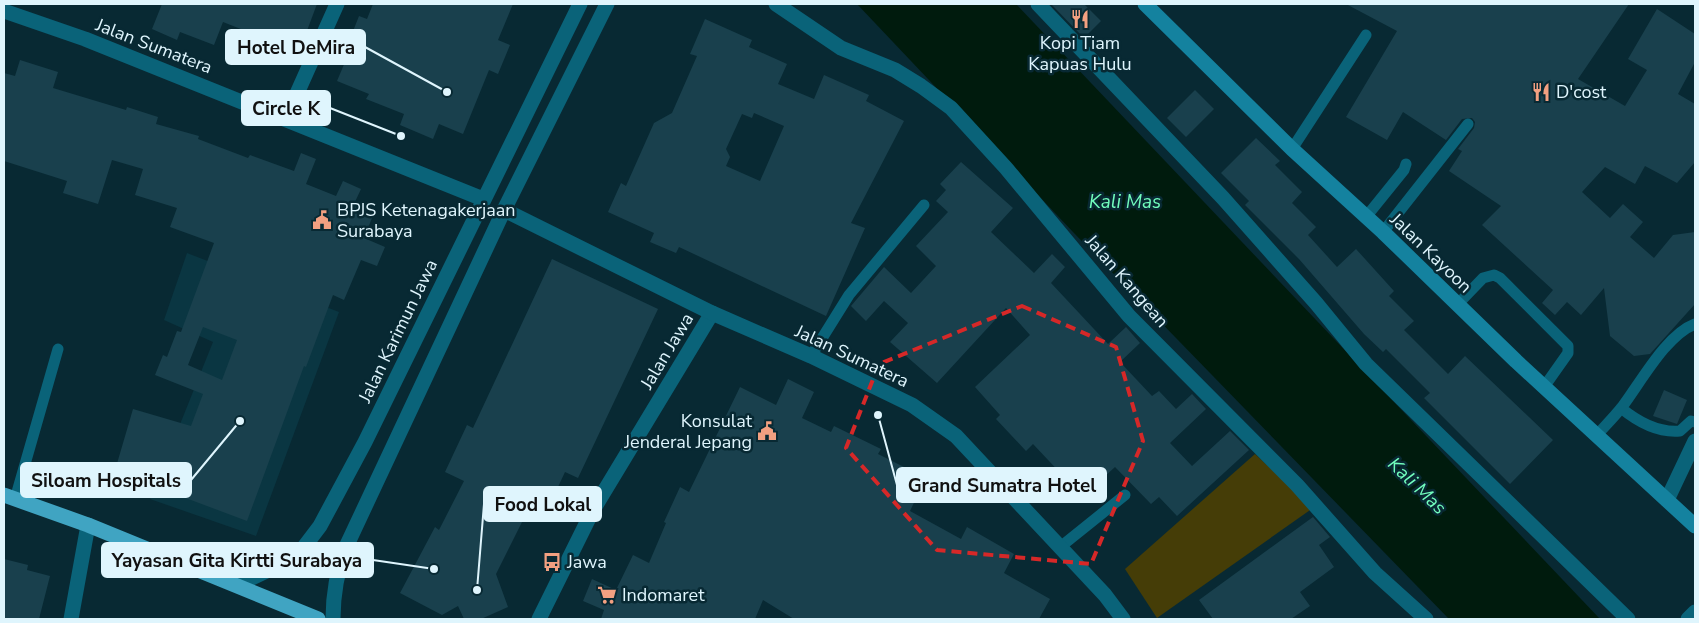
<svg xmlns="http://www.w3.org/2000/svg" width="1699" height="623" font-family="'Nunito Sans',sans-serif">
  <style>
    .built { fill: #0a3642 }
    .green { fill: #453d07 }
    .water { fill: #001b0d }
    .building { fill: #19404d; fill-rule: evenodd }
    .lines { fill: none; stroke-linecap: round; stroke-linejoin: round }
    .service { stroke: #0a6379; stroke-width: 11 }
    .minor { stroke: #0a6379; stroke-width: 15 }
    .tertiary { stroke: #0a6379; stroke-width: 15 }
    .secondary { stroke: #14829f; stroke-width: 15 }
    .trunk { stroke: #40a4c2; stroke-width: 15 }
    .marked { fill: none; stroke: #d62828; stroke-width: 4; stroke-dasharray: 10 6; stroke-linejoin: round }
    .labels { text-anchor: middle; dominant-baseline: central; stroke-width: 5; stroke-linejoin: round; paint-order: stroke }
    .poi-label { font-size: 18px; fill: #dff5fd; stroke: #082933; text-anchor: start }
    .street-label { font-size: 18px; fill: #dff5fd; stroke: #082933 }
    .water-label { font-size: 19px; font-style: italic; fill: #72fdbd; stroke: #082933 }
    .leader { fill: none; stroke: #dff5fd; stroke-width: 2 }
    .callout-dot { fill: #dff5fd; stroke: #082933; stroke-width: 2 }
    .callout { fill: #dff5fd; stroke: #dff5fd; stroke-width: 2 }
    .callout-label { font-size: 19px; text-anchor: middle; font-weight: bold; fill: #111 }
  </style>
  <rect width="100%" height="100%" fill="#082933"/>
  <path class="built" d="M187,253L339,312L256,536L150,499L213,342L164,320Z"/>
  <path class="green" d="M1255,454L1313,508L1157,618L1125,569Z"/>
  <path class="water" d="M857,4H1016L1600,619H1449L1073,232Z"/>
  <path class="building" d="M162,4H317L299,52L223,22L214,45L180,32L177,40L152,29Z
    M373,4H513L498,40L510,45L498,74L489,70L463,134L439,124L433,139L400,125L404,114L366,99L369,94L337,81L348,55L344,54L359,16L367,19Z
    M1051,4H1084L1101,21L1084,38Z
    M1346,4H1629L1578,79L1625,106L1647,70L1628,59L1657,9L1695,34V62L1678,94L1695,104V162L1677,183L1645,166L1635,184L1605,167L1582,192L1610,218L1623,204L1643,222L1630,237L1654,258L1673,235L1695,232V304L1650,354L1634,356L1610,336L1604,288L1581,315L1567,302L1555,315L1542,303L1553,290L1482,225L1501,206L1449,171L1462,151L1458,149L1474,128L1475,122L1472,118L1462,119L1446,140L1403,112L1387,140L1346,117L1397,31Z
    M705,19L752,40L749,47L787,64L778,84L814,99L824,75L869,95L866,101L904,121L851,223L865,228L826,316L679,247L676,253L650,242L654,233L608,212L621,183L626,186L654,123L672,113L697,56L690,54ZM754,113L784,126L760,181L726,166L730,157L726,149L742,114L752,118Z
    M20,60L58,72L53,88L126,110L127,107L158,117L156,124L199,136L198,139L248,158L250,155L294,171L301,153L316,159L306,184L336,196L343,181L361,189L354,204L374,213L364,238L385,247L377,266L361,260L344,300L333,295L306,367L304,366L247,521L167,491L170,483L116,467L133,409L191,426L203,394L155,375L163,355L167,357L177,331L181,332L214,243L170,227L177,208L135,195L143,169L112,160L98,204L63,193L67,181L4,161V73L15,76ZM203,327L237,340L222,380L188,365Z
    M1195,90L1214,109L1186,137L1167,118Z
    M1256,138L1280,161L1275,165L1302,192L1292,203L1316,227L1308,235L1337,267L1356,249L1394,291L1389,296L1414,321L1404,330L1448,374L1465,356L1553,440L1510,484L1424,398L1430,393L1386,349L1383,352L1364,334L1299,259L1245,205L1249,201L1221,173Z
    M961,162L1013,208L991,232L1034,273L1052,254L1065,267L1051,283L1108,344L1126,327L1140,343L1120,362L1152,396L1159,391L1176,409L1192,394L1206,409L1170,443L1192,466L1230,431L1249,450L1177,516L1159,497L1151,504L1115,467L1078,501L1061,482L1065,478L1033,444L1026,451L996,419L1000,415L975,387L1030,335L1006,308L937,383L890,342L908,323L884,301L866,321L851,306L884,267L911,293L936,266L916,246L948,212L936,201L946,190L940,184Z
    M552,259L658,309L578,478L565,472L543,519L527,512L496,574L508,607L481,619H464L458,606L442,615L400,593L435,527L439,530L464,481L445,472L467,425L473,428Z
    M788,379L814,392L802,418L831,432L834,426L881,449L878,454L926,478L910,511L961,539L967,527L1014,554L1004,573L1050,599L1039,619H794L763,600L755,619H601L604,610L583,601L592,579L616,590L633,555L649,563L666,523L664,522L680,487L689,492L740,387L776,405Z
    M1664,390L1687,400L1677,424L1653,416Z
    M1313,517L1330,537L1319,545L1334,567L1300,592L1310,606L1291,619H1213L1199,600Z
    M4,559L28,565L27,570L50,576L39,619H4Z"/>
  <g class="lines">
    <path class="service" d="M1292,149L1366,35
      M1366,217L1404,170L1406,164
      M1383,232L1468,124
      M1457,305L1483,278L1494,275L1500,278L1568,346V353L1544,387
      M811,356L849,295L924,205
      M1621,408C1638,422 1658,433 1680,431L1691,421L1695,422
      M1596,436C1605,426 1614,417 1622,407C1641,382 1666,335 1695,324
      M15,499L58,349
      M1059,548L1125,495"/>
    <path class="minor" d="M776,4L841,48L895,70L921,86L951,108L1006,168L1129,316L1297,485L1375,573L1426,619
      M1038,4L1223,198L1316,303L1366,364L1628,619
      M286,118L337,4
      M71,619L88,525
      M539,619L593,510L712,313
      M1688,619L1695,612"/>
    <path class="tertiary" d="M4,11L85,39L483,199
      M504,210L712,313L811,356L912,405L956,436L1105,595L1123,619
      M1667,500L1695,441
      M237,585L275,567L301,551L320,526L365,442L580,4
      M333,619C333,593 337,571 346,547L504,210L607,4"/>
    <path class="secondary" d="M1145,4L1292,149L1383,232L1516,361L1695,526"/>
    <path class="trunk" d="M4,495L88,525L318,619"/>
  </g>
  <path class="marked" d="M1022,306L1116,347L1143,441L1091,564L937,550L846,448L879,364Z"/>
  <defs>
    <g id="restaurant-bare" transform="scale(1.5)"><path d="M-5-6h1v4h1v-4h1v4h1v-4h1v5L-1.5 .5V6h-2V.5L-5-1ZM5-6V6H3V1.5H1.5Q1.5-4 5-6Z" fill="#f2a081" stroke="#082933" stroke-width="2.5" paint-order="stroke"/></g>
    <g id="civic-bare" transform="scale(1.5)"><path d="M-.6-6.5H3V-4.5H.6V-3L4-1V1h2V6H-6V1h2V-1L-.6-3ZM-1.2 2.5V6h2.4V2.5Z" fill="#f2a081" stroke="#082933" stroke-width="2.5" paint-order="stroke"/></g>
    <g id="bus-bare" transform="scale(1.5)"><path d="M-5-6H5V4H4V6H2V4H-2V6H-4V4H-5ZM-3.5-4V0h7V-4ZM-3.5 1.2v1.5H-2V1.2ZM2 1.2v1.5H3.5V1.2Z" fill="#f2a081" stroke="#082933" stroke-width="2.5" paint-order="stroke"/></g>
    <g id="supermarket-bare" transform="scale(1.5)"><path d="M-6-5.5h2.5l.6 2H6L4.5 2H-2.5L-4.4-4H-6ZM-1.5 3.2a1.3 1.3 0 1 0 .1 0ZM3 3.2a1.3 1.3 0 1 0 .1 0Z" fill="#f2a081" stroke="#082933" stroke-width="2.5" paint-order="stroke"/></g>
  </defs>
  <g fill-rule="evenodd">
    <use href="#restaurant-bare" x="1080" y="19"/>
    <use href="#restaurant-bare" x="1541" y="92"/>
    <use href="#civic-bare" x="322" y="220"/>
    <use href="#civic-bare" x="767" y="431"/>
    <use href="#bus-bare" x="552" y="562"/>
    <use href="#supermarket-bare" x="607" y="595"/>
  </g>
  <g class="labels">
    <g class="poi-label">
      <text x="1080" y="43" text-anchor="middle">Kopi Tiam<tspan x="1080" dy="21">Kapuas Hulu</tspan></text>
      <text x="1556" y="92">D'cost</text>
      <text x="337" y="210">BPJS Ketenagakerjaan<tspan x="337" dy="21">Surabaya</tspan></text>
      <text x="752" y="421" text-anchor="end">Konsulat<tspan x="752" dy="21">Jenderal Jepang</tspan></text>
      <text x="567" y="562">Jawa</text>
      <text x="622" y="595">Indomaret</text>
    </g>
    <g class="street-label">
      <text transform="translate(154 46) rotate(21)">Jalan Sumatera</text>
      <text transform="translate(1431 253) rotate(44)">Jalan Kayoon</text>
      <text transform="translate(1127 281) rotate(49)">Jalan Kangean</text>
      <text transform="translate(398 331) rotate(-64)">Jalan Karimun Jawa</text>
      <text transform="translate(667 351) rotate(-59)">Jalan Jawa</text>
      <text transform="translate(852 356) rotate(25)">Jalan Sumatera</text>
    </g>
    <g class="water-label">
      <text x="1125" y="202">Kali Mas</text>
      <text transform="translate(1417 486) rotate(44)">Kali Mas</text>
    </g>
  </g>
  <path class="leader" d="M447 92L365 47M401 136L330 108M240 421L191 480M878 415L897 485M477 590L484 504M434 569L373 560"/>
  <g class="callout-dot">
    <circle cx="447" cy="92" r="5"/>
    <circle cx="401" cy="136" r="5"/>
    <circle cx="240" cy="421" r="5"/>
    <circle cx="878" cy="415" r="5"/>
    <circle cx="477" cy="590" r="5"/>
    <circle cx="434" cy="569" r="5"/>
  </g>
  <g class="callout">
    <rect x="226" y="30" width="139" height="34" rx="5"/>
    <rect x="242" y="91" width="88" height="34" rx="5"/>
    <rect x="21" y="463" width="170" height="34" rx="5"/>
    <rect x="897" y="468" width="209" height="34" rx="5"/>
    <rect x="484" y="487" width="117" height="34" rx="5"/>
    <rect x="102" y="543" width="271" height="34" rx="5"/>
  </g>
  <g class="callout-label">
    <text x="296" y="54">Hotel DeMira</text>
    <text x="286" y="115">Circle K</text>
    <text x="106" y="487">Siloam Hospitals</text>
    <text x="1002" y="492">Grand Sumatra Hotel</text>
    <text x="543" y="511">Food Lokal</text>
    <text x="237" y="567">Yayasan Gita Kirtti Surabaya</text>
  </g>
  <rect width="1699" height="623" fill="none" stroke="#dff5fd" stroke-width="10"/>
</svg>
